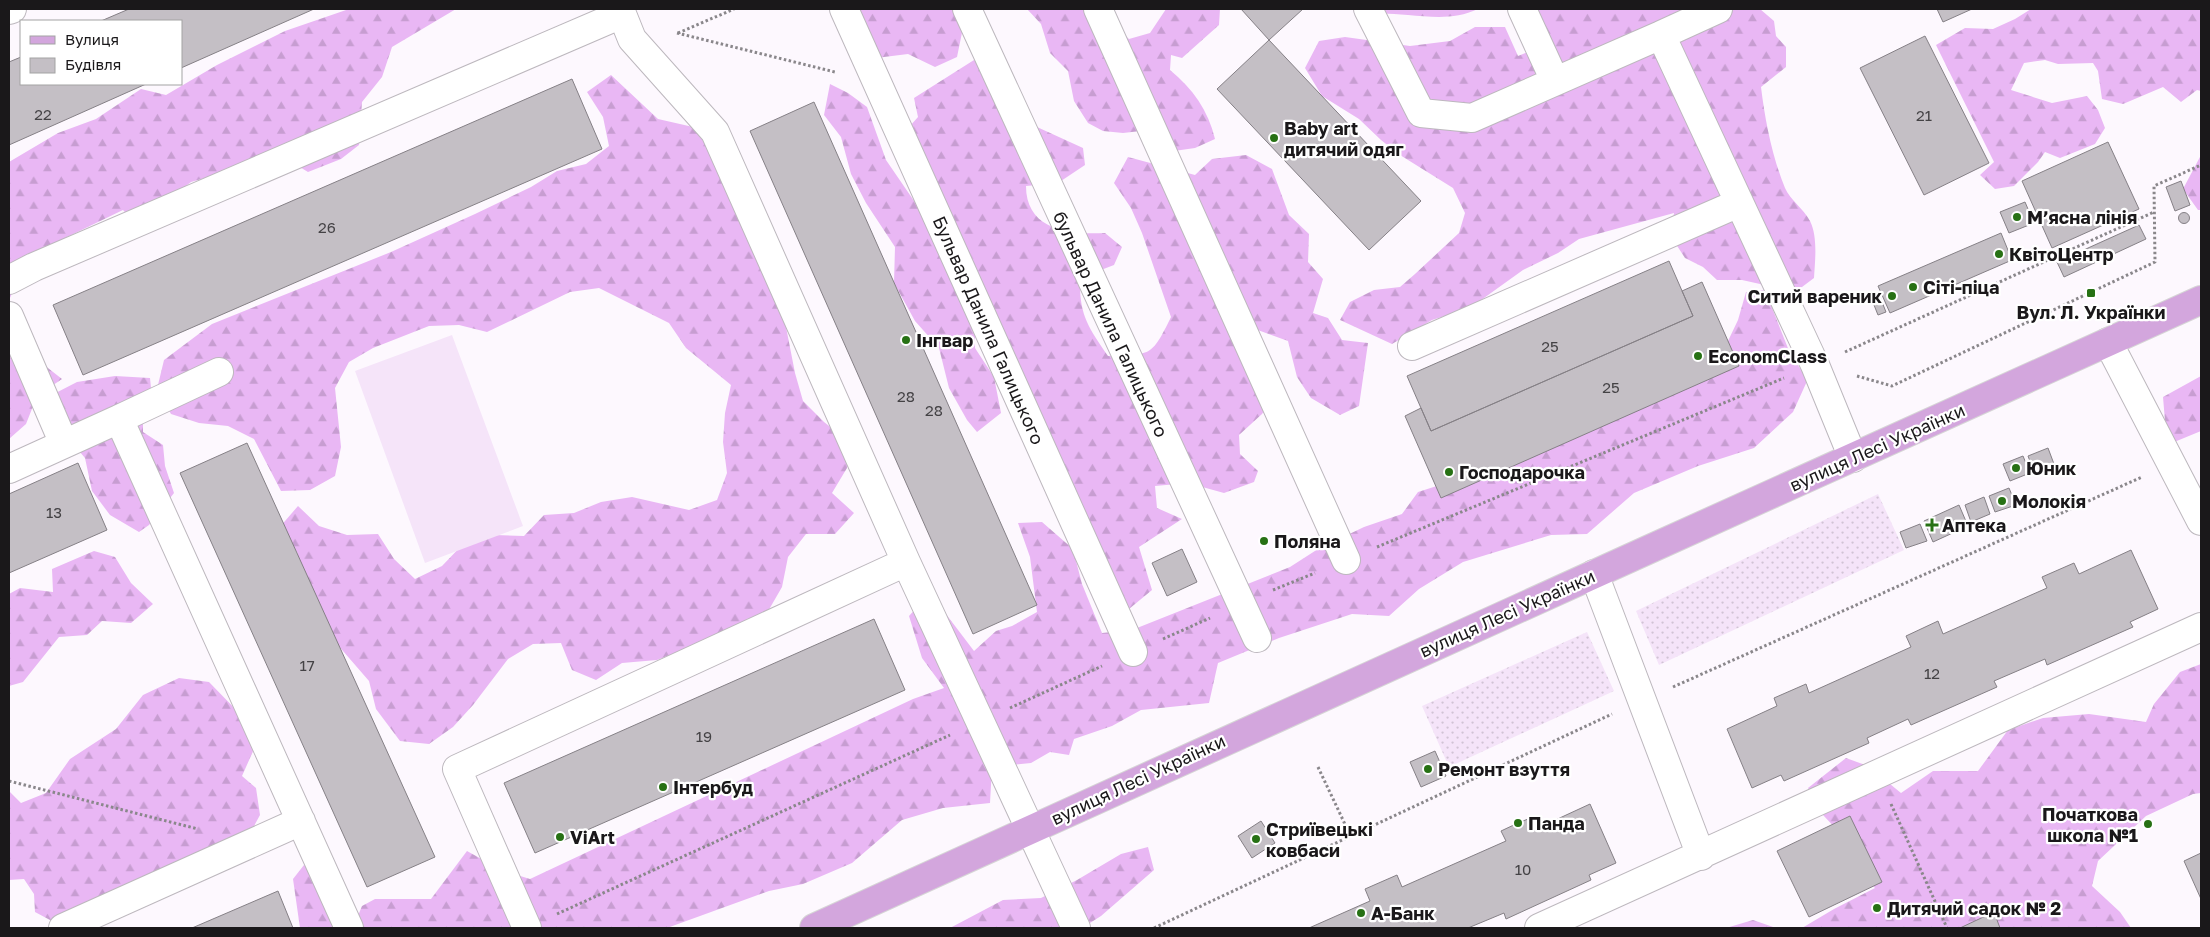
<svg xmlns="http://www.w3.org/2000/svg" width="2210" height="937" font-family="'Golos Text',sans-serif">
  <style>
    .grass { fill: url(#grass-dots) }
    .forest { fill: url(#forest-firs) }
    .pitch { fill: #f5e4f9 }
    .building { fill: #c4bfc5; stroke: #858086 }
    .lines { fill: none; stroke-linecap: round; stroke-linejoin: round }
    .minor-casing { stroke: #bdb8be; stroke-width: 30 }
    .major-casing { stroke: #d6d5d6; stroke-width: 30 }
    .path { stroke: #8a878b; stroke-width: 3; stroke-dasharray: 2.5 2.5; stroke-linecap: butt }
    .minor { stroke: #fff; stroke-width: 28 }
    .major { stroke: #d3a6dd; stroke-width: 28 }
    .poi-dot { fill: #277114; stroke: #fff; stroke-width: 2 }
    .labels { text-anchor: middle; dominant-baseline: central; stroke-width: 4.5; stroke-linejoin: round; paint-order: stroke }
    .number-label { font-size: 15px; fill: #444245 }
    .poi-label { font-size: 18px; font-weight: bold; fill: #1a181a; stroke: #fff; text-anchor: start }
    .street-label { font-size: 18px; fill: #1a181a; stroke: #fff }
  </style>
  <defs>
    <pattern id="grass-dots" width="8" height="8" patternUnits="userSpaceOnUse" patternTransform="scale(1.25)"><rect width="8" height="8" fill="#f5e4f9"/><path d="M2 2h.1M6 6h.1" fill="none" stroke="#d1c3d5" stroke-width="1.8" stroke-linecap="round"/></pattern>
    <pattern id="forest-firs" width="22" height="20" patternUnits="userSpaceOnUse" patternTransform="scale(1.25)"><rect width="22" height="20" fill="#e9b7f4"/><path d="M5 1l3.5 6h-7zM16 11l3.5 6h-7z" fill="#c79dd1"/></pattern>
  </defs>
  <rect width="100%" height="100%" fill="#fdf8fe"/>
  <path class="grass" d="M1878,494L1904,550L1659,665L1636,611Z
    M1587,632L1614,691L1449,767L1422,706Z"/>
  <path class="forest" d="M349,9H456L392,47L382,77L362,102L359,145L341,159L308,172L275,152L236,169L191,182L136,224L123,210L65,238L15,287L9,300V162L58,133L96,119L141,89L166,95L217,65L285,31Z
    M838,9H955L964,23L957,57L935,67L908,54L876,58Z
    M1027,9H1103L1111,23L1129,39L1150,33L1166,9H1220L1219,25L1182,58L1171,55L1170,70C1193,89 1208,110 1215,139L1195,148L1174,151L1158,129L1123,133L1103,131L1088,123L1074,101L1068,71L1050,53L1041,24Z
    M1358,9H1478C1455,20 1432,17 1408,15C1388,13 1377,15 1358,9Z
    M1533,9H1760L1774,21L1776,36L1786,47V67L1761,87C1765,120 1772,156 1785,188C1790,200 1804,209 1810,221C1818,237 1815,261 1814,278L1794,293H1781L1760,284L1742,280H1717L1703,267L1685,258L1670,235L1674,213L1579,239L1558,253L1523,270L1470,308L1432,320L1392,344L1340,320L1350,302L1374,290L1400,287L1415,274L1459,233L1465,213L1453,188L1400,155L1381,140L1359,119L1322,96L1305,68L1319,41L1345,37L1410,46L1450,41L1475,27H1505L1518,56L1540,47Z
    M2031,9H2201V91L2197,90L2181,102L2163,87L2123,104L2102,99L2098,71L2093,63L2058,64L2045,60L2024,63L2011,90L2052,103L2087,96L2098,110L2105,128L2095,144L2060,158L2045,152L2038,162L2014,186L1995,189L1980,175L1994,162L1936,45L1965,28L1993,29L2015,19Z
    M974,60L1037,127L1083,148L1085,165L1058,183L1026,186C1026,230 1069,235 1105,233L1122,247L1114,265L1080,278C1079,315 1088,327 1108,356C1151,354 1151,358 1171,317L1142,233L1131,208L1114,183L1128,157L1195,175L1212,159L1246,155L1272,169L1289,215L1309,234L1308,262L1323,279L1313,313L1328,318L1342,340L1368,343L1359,406L1340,415L1311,398L1297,377L1288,341L1255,329L1276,394L1262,414L1239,435L1240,454L1258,471L1254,482L1224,493L1188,483L1155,486L1157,508L1182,519L1139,547L1152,590L1129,609L1111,599L902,135L918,117L914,98Z
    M611,75L658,119L715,132L728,127L766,267L786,327L795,373L803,401L824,422L847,440V468L832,493L854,513L835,534H806L788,557L782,587L767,613L747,619L719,639L695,645L657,660L622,663L596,680L572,670L561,643L533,644L508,659L473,705L453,727L429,744L400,741L376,709L369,681L330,636L305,580L297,552L279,528L298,506L319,526L347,535L378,534L394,559L415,579L442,566L465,542L494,535L524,536L544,515L574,513L601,502L632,497L689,510L717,500L727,473L723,442L725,413L731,385L686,348L669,323L599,288L570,292L487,332L459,325L429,326L373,348L349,362L335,388L341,447L335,476L310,490L281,491L254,439L228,426L199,423L171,414L157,389L164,360L212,324L391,252L475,214L531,187L557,171L586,164L609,146L603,117L587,92Z
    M830,84L848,93L867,107L886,160L936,233L975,312V348L994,377L1001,413L977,432L967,420L949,388L939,348L915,321L894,283L895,247L866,203L851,174L841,137L824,115Z
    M2201,155V210H2198L2183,189Z
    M1765,290L1791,356L1808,379L1793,412L1754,448L1698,466L1634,493L1587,534L1551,535L1463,562L1419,589L1389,616L1352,614L1279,638L1218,663L1209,703L1141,710L1112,726L1074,739L1069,755L1050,752L1031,763L992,767L990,803L943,808L902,820L852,863L803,884L769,891L667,928H353L362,906L375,899H431L467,851L501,870L530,879L913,699L944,688L922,658L909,616L930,593L974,651L996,631L1012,626L1037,612L1030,557L1018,523L1042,522L1073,549L1082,584L1102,633L1132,630L1290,567L1318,549L1364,527L1402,514L1418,492L1465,477L1718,362L1738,320L1746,292Z
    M9,354L39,361L62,379L37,396L26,424L9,439Z
    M115,376L150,378L152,398L143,409V432L163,445L165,466L174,493L149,525L139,532L110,515L92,491L85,458L57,425L44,399L77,382Z
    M2201,376V431L2167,445L2163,397Z
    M94,551L115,557L131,583L153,604L131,623L102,621L87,635L59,637L23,682L9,686V594L20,588L53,592L52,569Z
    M2201,664V793L2193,794L2146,816L2098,861L2092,886L2120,912L2131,928H1802L1834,909L1875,888L1867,879L1855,849L1823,815L1808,788L1846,758L1868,766L1901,793L1933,771H1978L2008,730L2043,718L2089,714L2146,722L2154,704L2180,672Z
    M179,678L209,682L244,718L254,749L242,776L256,788L260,815L240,852L65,928L35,912L34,894L24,879L9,880V791L21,803L46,793L70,759L116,729L143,695Z
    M1148,847L1154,870L1101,916L1082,928H950L1003,900L1041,898L1077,880L1121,854Z
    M304,865L310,868L335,928H300L293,879Z
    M1753,920L1776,928H1726Z"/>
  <path class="pitch" d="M452,335L523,526L425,563L355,371Z"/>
  <path class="building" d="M129,9H314L181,68V21H101Z
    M1241,9H1303L1269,40Z
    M1937,9H1972L1943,22Z
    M1925,36L1989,163L1924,195L1860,68Z
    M1269,40L1421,201L1369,250L1217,89Z
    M21,57V84H146L9,145V62Z
    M572,79L602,149L83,375L53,305Z
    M814,102L1037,605L973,634L750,131Z
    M2108,142L2139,209L2052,248L2022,181Z
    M2181,181L2190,205L2175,211L2166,187Z
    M2025,202L2034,223L2009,233L2000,212Z
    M2178.5 218a5.5 5.5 0 1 1 11 0a5.5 5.5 0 1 1-11 0Z
    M2139,225L2146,239L2064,277L2057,262Z
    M2001,233L2012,260L1890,313L1878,286Z
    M1669,261L1693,316L1431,431L1407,376Z
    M1702,282L1739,366L1441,498L1405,416L1421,408L1431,431L1693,316L1682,291Z
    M1880,297L1886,312L1878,315L1872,300Z
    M247,443L435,857L367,887L180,473Z
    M2048,448L2054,464L2034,472L2028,456Z
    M2023,456L2030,473L2010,481L2003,464Z
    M78,463L107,530L9,573V494Z
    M2009,488L2016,505L1995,512L1989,496Z
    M1984,497L1990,514L1971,522L1965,505Z
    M1959,505L1968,526L1933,542L1924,521Z
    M1920,524L1927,541L1906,548L1900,532Z
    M1182,549L1197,582L1167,596L1152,563Z
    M2131,550L2158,609L2130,622L2133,627L2047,665L2045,659L1994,681L1997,687L1911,725L1908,719L1867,738L1869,743L1784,781L1781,775L1752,788L1727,729L1777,706L1774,698L1806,684L1809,693L1911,647L1906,636L1938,621L1943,634L2047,588L2042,577L2074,563L2079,574Z
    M874,619L905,690L535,853L504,783Z
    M1435,751L1446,776L1421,787L1410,762Z
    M1590,804L1616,863L1589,875L1591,880L1506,919L1504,913L1468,928H1309L1370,901L1365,889L1397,875L1402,887L1506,841L1501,831L1518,823L1533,817L1538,828Z
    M1850,816L1882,882L1809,917L1777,851Z
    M1261,821L1275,843L1252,858L1238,836Z
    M2201,853V899L2184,861Z
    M278,891L293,928H192Z
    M1994,912L2000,928H1960Z"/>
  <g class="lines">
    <g class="minor-casing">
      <path id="minor" d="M844,9L1133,652
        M967,9L1257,638
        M1098,9L1346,560
        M1368,9L1421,113L1472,118L1661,35
        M1522,9L1555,81
        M1718,9L1661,35L1815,365L1853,458
        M9,10L12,9
        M622,14L632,39L715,132L906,562L1076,928
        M9,280L34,267L622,14L620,9
        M9,316L64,444
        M2108,342L2201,521
        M1412,346L1739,203
        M119,419L219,372
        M9,469L119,419L349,928
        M1594,574L1701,856
        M63,928L301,821
        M527,928L457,769L906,562
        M1539,928L2201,627"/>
    </g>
    <g class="major-casing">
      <path id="major" d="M814,928C1275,716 1739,510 2201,300"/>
    </g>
    <path class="path" d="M677,33L835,72
      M678,33L734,9
      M1845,352L2154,212
      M1857,376L1892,386L2155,262L2154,186L2201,165
      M1377,547L1784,378
      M1273,590L1315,573
      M1163,639L1210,618
      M1673,687L2142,477
      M1010,708L1102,666
      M1318,767L1351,837
      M9,781L198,829
      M1891,804L1947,928
      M557,914L950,735
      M1154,928L1612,714"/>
    <use href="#minor" class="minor"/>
    <use href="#major" class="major"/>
  </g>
  <g class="poi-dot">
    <circle cx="1274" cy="138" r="5"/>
    <circle cx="2017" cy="217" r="5"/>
    <circle cx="1999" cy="254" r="5"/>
    <circle cx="1913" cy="287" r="5"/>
    <rect x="2086" y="288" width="10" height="10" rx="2.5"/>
    <circle cx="1892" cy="296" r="5"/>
    <circle cx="906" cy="340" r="5"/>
    <circle cx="1698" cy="356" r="5"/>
    <circle cx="2016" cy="468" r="5"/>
    <circle cx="1449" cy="472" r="5"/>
    <circle cx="2002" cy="501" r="5"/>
    <path d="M1929.5 517.5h5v5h5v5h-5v5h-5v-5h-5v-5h5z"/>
    <circle cx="1264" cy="541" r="5"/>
    <circle cx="1428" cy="769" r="5"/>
    <circle cx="663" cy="787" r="5"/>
    <circle cx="1518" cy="823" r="5"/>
    <circle cx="2148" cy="824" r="5"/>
    <circle cx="560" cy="837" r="5"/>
    <circle cx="1256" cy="839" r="5"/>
    <circle cx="1877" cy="908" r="5"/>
    <circle cx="1361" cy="913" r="5"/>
  </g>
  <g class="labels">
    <g class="number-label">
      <text x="43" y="114">22</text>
      <text x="1924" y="115">21</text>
      <text x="327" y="227">26</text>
      <text x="1550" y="346">25</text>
      <text x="1611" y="387">25</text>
      <text x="906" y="396">28</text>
      <text x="934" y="410">28</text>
      <text x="54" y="512">13</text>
      <text x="307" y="665">17</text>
      <text x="1932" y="673">12</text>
      <text x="704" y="736">19</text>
      <text x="1523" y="869">10</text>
    </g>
    <g class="poi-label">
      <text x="1284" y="128">Baby art<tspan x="1284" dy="21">дитячий одяг</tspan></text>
      <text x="2027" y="217">Мʼясна лінія</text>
      <text x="2009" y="254">КвітоЦентр</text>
      <text x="1923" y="287">Сіті-піца</text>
      <text x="1882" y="296" text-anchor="end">Ситий вареник</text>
      <text x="2091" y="312" text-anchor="middle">Вул. Л. Українки</text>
      <text x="916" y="340">Інгвар</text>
      <text x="1708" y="356">EconomClass</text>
      <text x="2026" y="468">Юник</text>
      <text x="1459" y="472">Господарочка</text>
      <text x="2012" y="501">Молокія</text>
      <text x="1942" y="525">Аптека</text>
      <text x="1274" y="541">Поляна</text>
      <text x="1438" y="769">Ремонт взуття</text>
      <text x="673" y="787">Інтербуд</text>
      <text x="2138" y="814" text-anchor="end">Початкова<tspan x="2138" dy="21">школа №1</tspan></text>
      <text x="1528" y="823">Панда</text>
      <text x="1266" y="829">Стриївецькі<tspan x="1266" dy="21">ковбаси</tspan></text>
      <text x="570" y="837">ViArt</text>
      <text x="1887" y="908">Дитячий садок № 2</text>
      <text x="1371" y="913">А-Банк</text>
    </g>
    <g class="street-label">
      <text transform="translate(1111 324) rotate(65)">бульвар Данила Галицького</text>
      <text transform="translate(989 330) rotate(66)">Бульвар Данила Галицького</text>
      <text transform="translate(1877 447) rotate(-24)">вулиця Лесі Українки</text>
      <text transform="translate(1507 613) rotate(-24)">вулиця Лесі Українки</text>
      <text transform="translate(1138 779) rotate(-25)">вулиця Лесі Українки</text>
    </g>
  </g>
  <rect width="2210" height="937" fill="none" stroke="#1a181a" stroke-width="20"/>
  <rect x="20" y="20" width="162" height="65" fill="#ffffff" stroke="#a3a3a3"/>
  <rect x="30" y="36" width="25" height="8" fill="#d3a6dd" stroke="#a3a3a3"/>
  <text x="65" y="45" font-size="15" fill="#1a181a">Вулиця</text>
  <rect x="30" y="58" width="25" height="15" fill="#c4bfc5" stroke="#a3a3a3"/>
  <text x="65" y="70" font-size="15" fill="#1a181a">Будівля</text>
</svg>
